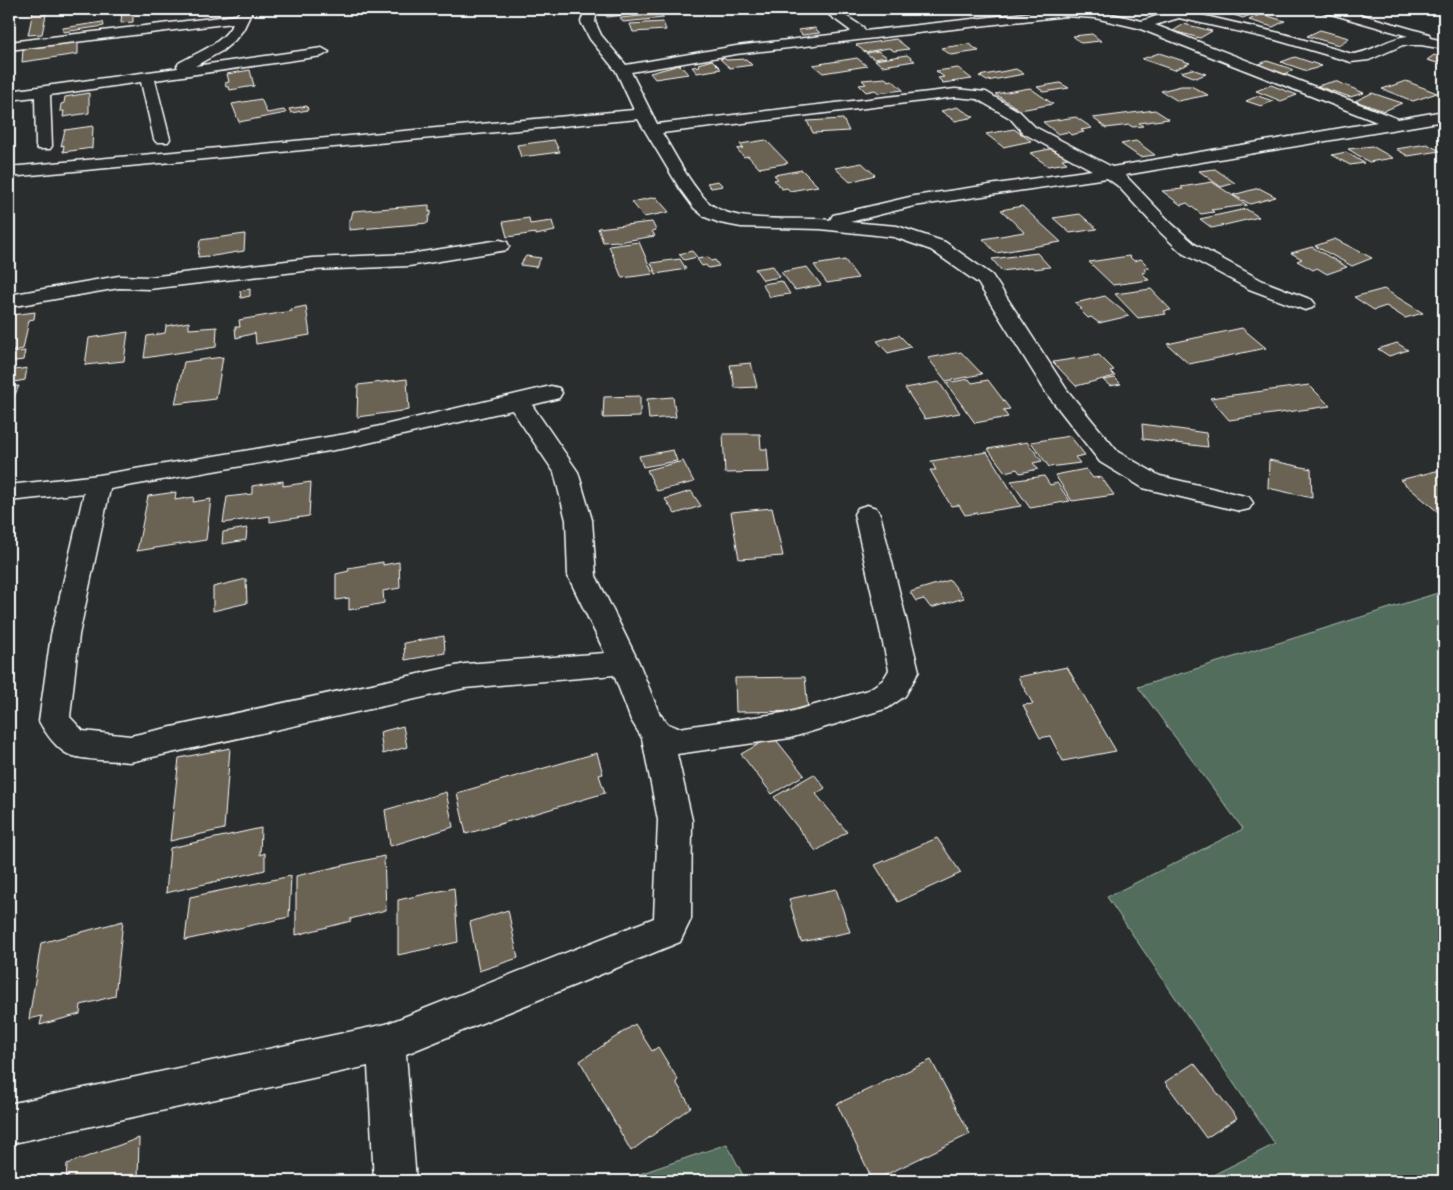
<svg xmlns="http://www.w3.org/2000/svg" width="1453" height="1190" font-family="'Gochi Hand',sans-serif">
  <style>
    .green { fill: #526d5d; stroke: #a8b6ae }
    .building { fill: #6a6252; stroke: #fff }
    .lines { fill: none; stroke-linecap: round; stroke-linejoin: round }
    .minor-casing { stroke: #fff; stroke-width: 3 }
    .minor { fill: #2a2d2e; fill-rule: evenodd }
  </style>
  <rect width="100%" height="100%" fill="#2a2d2e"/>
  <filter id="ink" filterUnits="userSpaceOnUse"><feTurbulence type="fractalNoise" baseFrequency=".02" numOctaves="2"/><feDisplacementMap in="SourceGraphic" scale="10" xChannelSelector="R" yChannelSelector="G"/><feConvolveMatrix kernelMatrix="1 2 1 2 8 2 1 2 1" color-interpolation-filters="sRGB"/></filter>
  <g filter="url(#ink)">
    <path class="green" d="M1444,591V1181H1201L1275,1144L1107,897L1243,829L1138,687Z
      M727,1144L746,1181H619Z"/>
    <path class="building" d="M122,9H133V22L121,23Z
      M602,9H620L625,15L607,17Z
      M702,9H746L706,13Z
      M1223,9H1244L1257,12L1243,18L1225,12L1229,11Z
      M47,10L42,34L28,35L33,11Z
      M661,14L664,18L623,22L620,18Z
      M1261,14L1285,21L1273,27L1249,20Z
      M103,22L104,26L63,32V28Z
      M663,22L666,30L633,32L630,24Z
      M1184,24L1212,31L1200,38L1173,31Z
      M815,28L820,33L802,35L798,30Z
      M1320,30L1349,38L1339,45L1307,36Z
      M1092,34L1101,41L1081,43L1073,36Z
      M896,39L909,49L894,51L889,48L865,52L856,45Z
      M78,41V54L22,62L23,49Z
      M969,44L979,51L951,55L941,48Z
      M878,51L887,57L874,59L866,53Z
      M1159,53L1190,63L1174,70L1142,59Z
      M907,55L915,61L882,66L875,60Z
      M1434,55L1444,58V65L1427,60Z
      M1295,57L1322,66L1307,71L1281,62Z
      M724,58L726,60L746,59L752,65L730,68L720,59Z
      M857,58L867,66L823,73L813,65Z
      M712,60L721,69L697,73L692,67L700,66L698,64Z
      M1267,61L1289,68L1293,70L1280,76L1254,66Z
      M680,65L688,74L655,79L650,73Z
      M958,68L972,79L943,83L938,78L944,77L936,71Z
      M1016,69L1024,74L987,81L979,76Z
      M1192,69L1206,74L1196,78L1181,72Z
      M250,70L254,86L230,90L229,87H226L225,83L229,82L227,74Z
      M885,78L889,81L892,80L903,90L879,93L875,90L866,92L859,85L866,84L862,80Z
      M1335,81L1364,93L1350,97L1317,86Z
      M1406,81L1437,93L1413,101L1382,89Z
      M1060,83L1069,88L1044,92L1037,87Z
      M1271,85L1297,95L1281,101L1256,91Z
      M1181,86H1191L1208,95L1178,101L1161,91Z
      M1030,88L1053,104L1020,110L995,94Z
      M89,93V113L63,117L64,111H60L61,104L64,103L65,97Z
      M1372,93L1402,103L1384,111L1355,101Z
      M1258,96L1273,101L1261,106L1246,101Z
      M261,99L267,113L284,110L286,113L239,122L232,104Z
      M307,106L308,110L291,113L289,109Z
      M957,107L974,117L955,121L941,111Z
      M1155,110L1169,119L1139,123L1143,126L1133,127L1129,125L1106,128L1093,118Z
      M1076,117L1092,128L1081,130L1084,132L1071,135L1068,132L1058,134L1043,122Z
      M843,119L849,131L813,133L807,121Z
      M93,126L92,148L63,152L64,145L61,146L65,130Z
      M1014,129L1031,141L1003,147L986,134Z
      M554,140L560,152L521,157L517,145Z
      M766,140L788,163L759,168L748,156L744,157L737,149L743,148L740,144Z
      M1136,141L1155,155L1140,157L1121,144Z
      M1427,144L1440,151L1408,156L1396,149Z
      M1372,146L1393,158L1369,162L1348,149Z
      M1055,148L1068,158L1062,159L1067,163L1048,166L1030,153Z
      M1346,152L1364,163L1350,165L1332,155Z
      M862,163L875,175L850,182L835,168Z
      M1215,169L1235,183L1221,187L1199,171Z
      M802,170L818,186L790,191L787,188L782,189L774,180L778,179L774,175Z
      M718,181L723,186L711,188L707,183Z
      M1212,182L1247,205L1211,210L1214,212L1201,214L1187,203L1181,205L1162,191L1183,189L1181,187Z
      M1259,188L1276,197L1250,204L1233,195Z
      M656,197L669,212L644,217L632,202Z
      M429,205V212L431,211V215L429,216L428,223L349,230V219H351L353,211Z
      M1022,206L1061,242L996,253L983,239L1024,232L1001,210Z
      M1246,209L1259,217L1212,228L1200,219Z
      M1080,214L1097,229L1070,233L1053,218Z
      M529,218L530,224L552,221L555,231L536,235V233L507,237L503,222Z
      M652,222L656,230L652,231L655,236L618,242L617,241L603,242L598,228Z
      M245,234L244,251L207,257L208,256L198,257L200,240Z
      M1335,239L1372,258L1352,266L1315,246Z
      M639,242L653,274L622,278L609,246Z
      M1312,247L1347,267L1327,274L1317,268L1313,270L1297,261L1302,259L1291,253Z
      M692,251L697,257L684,260L679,254Z
      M1037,253L1050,267L1034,269L1032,267L1002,271L992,259Z
      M526,256L541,258L536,267L520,265Z
      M1129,256L1134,261L1141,259L1150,268L1144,269L1146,272L1142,273L1149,280L1113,285L1089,262Z
      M708,257L711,261L715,260L719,266L708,268L706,265L702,266L697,259Z
      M680,259L686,269L656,274L651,263Z
      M845,260L858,278L827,283L814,265Z
      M773,266L780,277L763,280L755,269Z
      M807,267L821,285L795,290L781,272Z
      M782,281L790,294L770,297L762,284Z
      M250,289V296L241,298L240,291Z
      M1151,289L1171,310L1164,311L1166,314L1138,318L1115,294Z
      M1384,289L1423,313L1405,318L1386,306L1374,310L1354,297Z
      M1105,296L1129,316L1099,323L1091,317L1088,318L1079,309H1082L1075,303Z
      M306,306L310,335L256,344L255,333L236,338L235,327H240L239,320L292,311L291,309Z
      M35,312L34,319L29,320L23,349L9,352V327L12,315Z
      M189,322V329L217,327L216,347L144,358L147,336L165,333L166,326Z
      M1242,328L1266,348L1189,364L1167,344Z
      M128,332L124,361L85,365L89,338Z
      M899,335L911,347L888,353L877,341Z
      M1397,343L1408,350L1389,356L1378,349Z
      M25,351L23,360L9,362V353Z
      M961,352L982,374L946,381L928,358Z
      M1099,355L1114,370L1110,371L1115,376L1076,386L1053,362Z
      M223,357L216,399L175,404L184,362Z
      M751,363L757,387L735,388L730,365Z
      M27,368L25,380L9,383V371Z
      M1115,378L1121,384L1110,386L1103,380Z
      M407,379L409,410L357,417L358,385Z
      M969,379L972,383L988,380L1010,409L1003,410L1008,417L975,423L946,383Z
      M939,382L960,413L925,419L905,388Z
      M1309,385L1330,406L1229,420L1210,398Z
      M19,386L9,407V387Z
      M640,396V417L603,418L604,397Z
      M673,397L676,417L649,419L647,399Z
      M1142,424L1206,433L1208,447L1143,439Z
      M723,434H760L761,449H767L769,472L725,473Z
      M1070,436L1085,455L1075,457L1080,463L1049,467L1031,442Z
      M1027,442L1042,461L1033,463L1038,469L1020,473L1017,469L1005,472L988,449Z
      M673,450L677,461L643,467L639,456Z
      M987,452L1021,506L965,515L959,505L951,506L930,470H936L931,461Z
      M1269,460L1311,469L1312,498L1268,488Z
      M683,461L694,482L657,491L647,470Z
      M1086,469L1093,478L1101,477L1114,495L1072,501L1055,475Z
      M1444,469V517L1400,480Z
      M1044,476L1050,485L1057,483L1070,501L1030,508L1011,481Z
      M283,481V486L311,482L309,516L270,522V516L223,523L227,497L252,494V486Z
      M691,491L701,506L675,514L665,499Z
      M176,492L175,500L194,497L193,502L211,499L206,540L137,551L148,496Z
      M772,508L783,556L739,559L731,512Z
      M247,528L246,540L222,544L223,532Z
      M383,562V565L399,562L400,588L383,591L384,603L349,610V598L336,600V574L349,571L348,568Z
      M246,579L247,603L213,611V587Z
      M950,580L964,598L931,608L924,599L916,601L910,592Z
      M444,636L445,653L405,660L404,643Z
      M1067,667L1116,751L1063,761L1050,736L1040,738L1023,705L1033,704L1018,677Z
      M805,677L808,711L736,712L735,678Z
      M403,726L407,747L383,754L380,732Z
      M773,736L804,775L772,794L741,754Z
      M230,748L224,829L170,841L179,758Z
      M597,753L603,774L599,775L605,793L466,834L457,793Z
      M814,774L825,788L816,794L847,832L816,851L774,797Z
      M446,792L453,827L390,846L385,810Z
      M261,828L260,855L265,853V870L166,893L170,848Z
      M937,838L961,873L898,902L875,865Z
      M384,856L386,910L350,919L351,921L296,935V876Z
      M291,876L289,917L185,940L190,897Z
      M454,888L458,942L398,955V900Z
      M836,889L850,932L801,942L789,899Z
      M508,910L518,958L479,971L470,922Z
      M123,921L115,996L81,1005L80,1014L40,1025L42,1016L29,1019L41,943Z
      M635,1024L652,1051L658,1047L678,1080L676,1082L691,1107L631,1151L580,1061Z
      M931,1060L970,1134L873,1181L837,1104Z
      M1194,1063L1237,1118L1206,1138L1165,1082Z
      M139,1138L138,1181H66L67,1164Z"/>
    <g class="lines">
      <g class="minor-casing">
        <path id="minor" d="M241,9H253L243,30L234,41L222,51L195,66L322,48L329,52L322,56L155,80L170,139L168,142H156L154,139L141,82L50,95L52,146L50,149H38L36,146L35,97L9,100V91L178,68L177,66L179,63C198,52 223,44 233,23L9,50V42L237,15Z
          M585,9H597L595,22L601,35L626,65L736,46L847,33L851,31L821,9H835L863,27L865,31L1061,9L1095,10L1142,21L1177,9H1191L1188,12L1284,34L1352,54C1371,53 1387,38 1408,36L1324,12L1323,9H1342L1429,34L1430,38L1444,41V49L1421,45H1403L1369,60L1351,62L1276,40L1179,18L1155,25L1398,119L1444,111V121L1125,175L1172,224L1196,245L1263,281L1312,300L1315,304L1312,308L1305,310L1249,289L1182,253L1160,232L1118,186L1107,178L914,206L850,222L897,226L945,242L992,275L1067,390L1118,452L1160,476L1249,497L1253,503L1249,509L1240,511L1143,488L1100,462L1047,394L978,283L931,250L894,237L820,229L741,227L720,223L705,217L694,208L680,189L638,119L9,177V167L634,110L616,71L590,39L581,22ZM1066,16L1095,18L1138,28L1377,122L1112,167L1035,127L1020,112L986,92L955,89L657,124L631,72L736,54ZM955,97L977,99L1010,118L1023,133L1092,170L914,196L833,215L830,220C796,216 732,226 707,201C689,183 675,154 662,133Z
          M500,240L507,242L509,246L507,250L409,266L312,270L149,289L119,288L9,307V295L119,276L149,277L312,258L409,254Z
          M551,386L559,388L562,393L559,398L532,405L578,472L592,520L596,576L639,663L659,713L668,724L678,728L790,712L868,690L883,680L889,670L854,514L858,508L867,505L876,508L880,514L919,671L905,696L888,708L790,738L677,754L692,820L691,919L680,942L406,1054L416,1181H374L368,1066L9,1144V1104L386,1024L654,918L658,820L642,738L631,720L614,675L465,688L130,762C114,760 76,761 64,752C54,745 44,731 39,721L51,635L84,493L9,501V485L99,475L346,434ZM512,410L554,472L566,520L568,576L605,653L465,664L130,736L83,731L70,717L79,635L110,489L346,448Z"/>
      </g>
      <use href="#minor" class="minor"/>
    </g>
  </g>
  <rect width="1453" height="1190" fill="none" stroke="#2a2d2e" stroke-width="30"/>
  <rect x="15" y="15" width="1423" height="1160" fill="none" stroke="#fff" stroke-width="2" filter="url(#ink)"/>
</svg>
